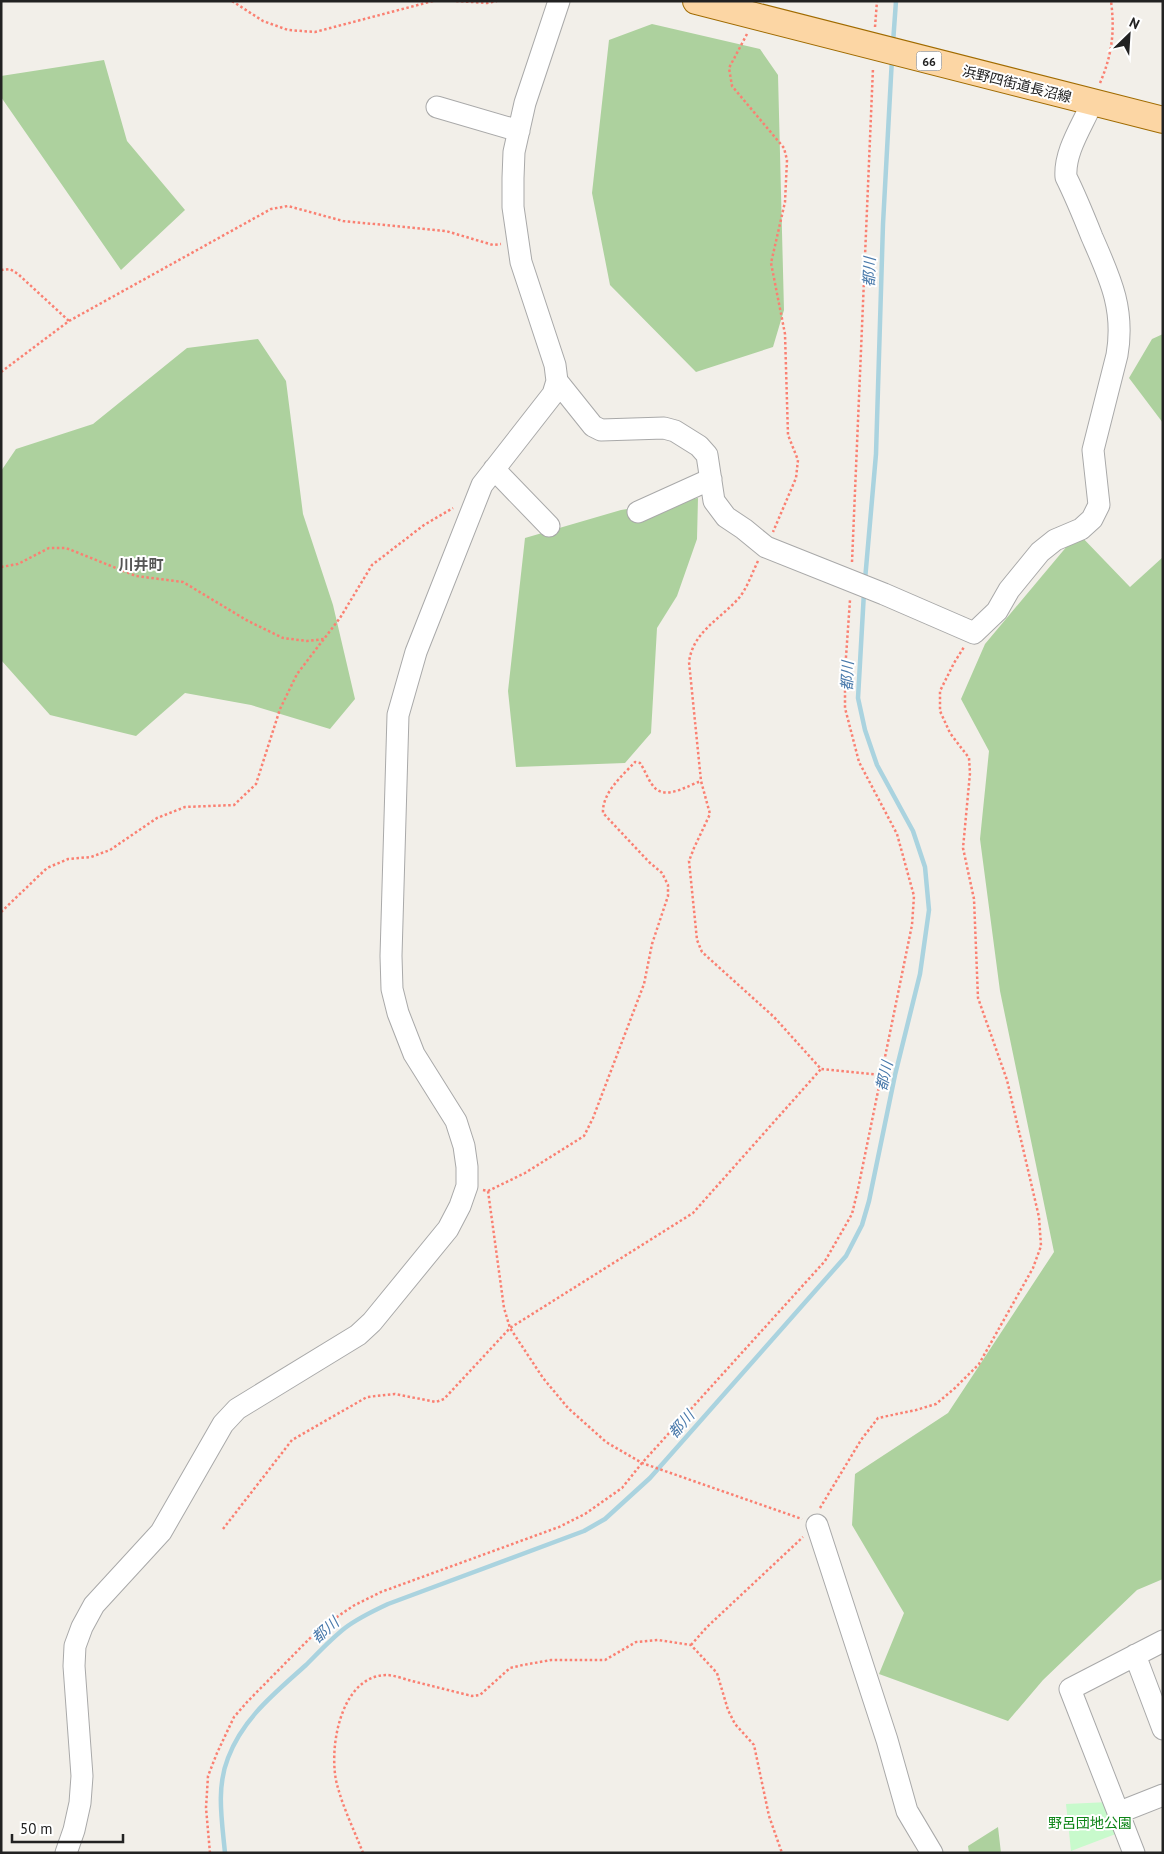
<svg xmlns="http://www.w3.org/2000/svg" width="1164" height="1854" font-family="'PT Sans','Noto Sans JP',sans-serif">
  <style>
    .forest { fill: #add19e }
    .park { fill: #c8facc }
    .lines { fill: none; stroke-linecap: round; stroke-linejoin: round }
    .stream { stroke: #aad3df; stroke-width: 4.5 }
    .minor-casing { stroke: #a9a9a9; stroke-width: 23 }
    .major-casing { stroke: #a06b00; stroke-width: 28 }
    .path { stroke: #fa8072; stroke-width: 2.5; stroke-dasharray: 2.5 2.5; stroke-linecap: butt }
    .minor { stroke: #fff; stroke-width: 21 }
    .major { stroke: #fcd6a4; stroke-width: 26 }
    .labels { text-anchor: middle; dominant-baseline: central; stroke-width: 4; stroke-linejoin: round; paint-order: stroke }
    .shield { fill: #fff; stroke: #646464; stroke-width: 1 }
    .shield-label { font-size: 12px; font-weight: bold; fill: #222 }
    .street-label { font-size: 14px; fill: #222; stroke: #fff }
    .park-label { font-size: 14px; fill: #0c8416; stroke: #fff }
    .water-label { font-size: 15px; font-style: italic; fill: #4a7aab; stroke: #fff }
    .neighbourhood-label { font-size: 15px; font-weight: bold; fill: #555; stroke: #fff }
  </style>
  <rect width="100%" height="100%" fill="#f2efe9"/>
  <path class="forest" d="M652,24L760,49L778,75L784,310L773,347L696,372L610,285L592,193L609,40Z
    M104,60L127,141L185,210L121,270L1,97V76Z
    M1163,334V423L1129,378L1152,339Z
    M258,339L286,381L303,514L333,605L355,699L330,729L251,705L185,693L136,736L50,715L1,660V471L16,449L93,424L187,348Z
    M698,498L697,539L677,596L657,628L651,733L625,763L516,767L508,691L525,538L621,510Z
    M1078,533L1130,587L1163,557V1579L1137,1590L1043,1680L1008,1721L879,1674L904,1613L852,1525L855,1474L948,1413L1054,1252L1000,991L980,839L989,751L961,699L985,644Z
    M998,1827L1001,1853H969L968,1846Z"/>
  <path class="park" d="M1109,1802L1121,1832L1071,1851L1066,1804Z"/>
  <g class="lines">
    <path class="stream" d="M893,43L896,1
      M865,580L876,454L883,224L892,58
      M225,1853C222,1821 216,1788 228,1758C243,1718 275,1693 306,1665C318,1653 331,1639 345,1628C358,1618 373,1611 388,1604L584,1531L605,1519L650,1478L846,1256L862,1225L869,1201L895,1075L920,974L929,910L925,867L913,831L877,765L865,730L858,698L864,592"/>
    <g class="minor-casing">
      <path id="minor" d="M437,107L519,131
        M557,381L593,426L601,430L664,428L675,431L699,446L707,455L714,501L726,517L744,529L766,547L884,594L974,633L997,611L1009,590L1040,552L1055,540L1081,529L1092,519L1099,505L1093,450L1117,355C1125,309 1110,278 1092,237C1084,217 1076,197 1066,177C1064,152 1082,126 1092,103
        M494,469L549,526
        M638,512L711,479
        M817,1525L887,1740L907,1811L932,1853
        M1135,1655L1163,1729
        M1120,1812L1163,1795
        M66,1853L74,1830L80,1803L82,1776L74,1666L75,1646L82,1627L94,1605L161,1532L223,1424L237,1409L358,1335L372,1322L448,1229L460,1206L467,1186V1167L464,1146L456,1121L414,1054L398,1013L392,989L391,956L398,715L416,652L482,485L553,394L557,381L555,365L521,262L513,207V178L514,152L525,103L559,1
        M1134,1853L1070,1689L1163,1641"/>
    </g>
    <g class="major-casing">
      <path id="major" d="M696,1L1163,120"/>
    </g>
    <path class="path" d="M232,1L263,21L288,30L315,32L433,1
      M456,1L487,3L497,1
      M875,27L877,1
      M747,34L729,68L732,86L784,148L787,160L785,202L771,263L785,334L788,435L798,460L796,478L773,532
      M1100,83C1112,55 1115,32 1111,1
      M1,270L10,269L18,274L69,321
      M1,372L69,321L271,209L288,206L343,221L446,231L493,245L501,244
      M758,561C752,573 747,589 738,599C719,620 693,632 689,662L701,781L710,814L694,848L689,861L697,940L702,952L774,1017L821,1069L880,1075
      M852,562L873,68
      M1,567L18,564L49,548H66L136,576L183,582L248,621L283,638L307,641L324,639
      M1,912L47,868L68,859L91,857L110,850L157,818L185,807L234,805L256,784L280,709L297,674L340,618L372,565L424,525L453,508
      M483,1190L488,1191L525,1173L584,1136L593,1118L644,984L652,944L668,896V885L662,873L649,862L603,813C602,793 622,776 635,762L640,763C645,770 649,783 656,789C668,799 689,785 701,781
      M488,1191L504,1308L510,1328L543,1378L568,1408L606,1442L642,1463L802,1519
      M820,1508L861,1440L878,1418L916,1410L936,1404L955,1388L979,1364L1033,1268L1041,1246L1039,1217L1007,1080L978,998L974,899L963,848L970,773L969,758L950,733L940,711V691L954,663L964,647
      M223,1529L292,1440L367,1397L395,1394L436,1402L444,1399L510,1328L693,1213L821,1069
      M691,1645L707,1627L803,1537
      M210,1853L206,1808L208,1776L217,1753L234,1717L248,1701L318,1630L353,1606L381,1592L559,1527L585,1514L622,1488L642,1463L825,1261L852,1214L858,1189L912,925L914,896L897,834L859,762L845,708V671L850,600
      M363,1853C355,1832 344,1810 338,1788C327,1754 339,1676 386,1675C394,1675 404,1679 412,1681C432,1686 452,1691 472,1696L480,1695L510,1668L523,1665L551,1660H605L636,1642L658,1640L691,1645L717,1673L728,1710L735,1724L754,1745L769,1816L782,1853"/>
    <use href="#minor" class="minor"/>
    <use href="#major" class="major"/>
  </g>
  <g class="labels">
    <rect class="shield" x="916.5" y="51.5" width="25" height="19" rx="4"/>
    <g class="shield-label">
      <text x="929" y="61">66</text>
    </g>
    <g class="street-label">
      <text transform="translate(1017 84) rotate(14)">浜野四街道長沼線</text>
    </g>
    <g class="park-label">
      <text x="1090" y="1823">野呂団地公園</text>
    </g>
    <g class="water-label">
      <text transform="translate(869 272) rotate(-88)">都川</text>
      <text transform="translate(847 676) rotate(-88)">都川</text>
      <text transform="translate(884 1076) rotate(-77)">都川</text>
      <text transform="translate(681 1424) rotate(-49)">都川</text>
      <text transform="translate(325 1630) rotate(-42)">都川</text>
    </g>
    <g class="neighbourhood-label">
      <text x="141" y="564">川井町</text>
    </g>
  </g>
  <rect width="1164" height="1854" fill="none" stroke="#222222" stroke-width="5"/>
  <g transform="translate(1129 35) rotate(25)" stroke="#ffffff" stroke-width="4" paint-order="stroke">
  <path d="M0-4L9 19L0 12L-9 19Z" fill="#222222"/>
  <text y="-8" font-size="14" font-weight="bold" text-anchor="middle" fill="#222222">N</text>
  </g>
  <path d="M12 1834v8h111v-8" fill="none" stroke="#222222" stroke-width="2.5"/>
  <text x="20" y="1834" font-size="15" fill="#222222" stroke="#ffffff" stroke-width="4" paint-order="stroke">50 m</text>
</svg>
